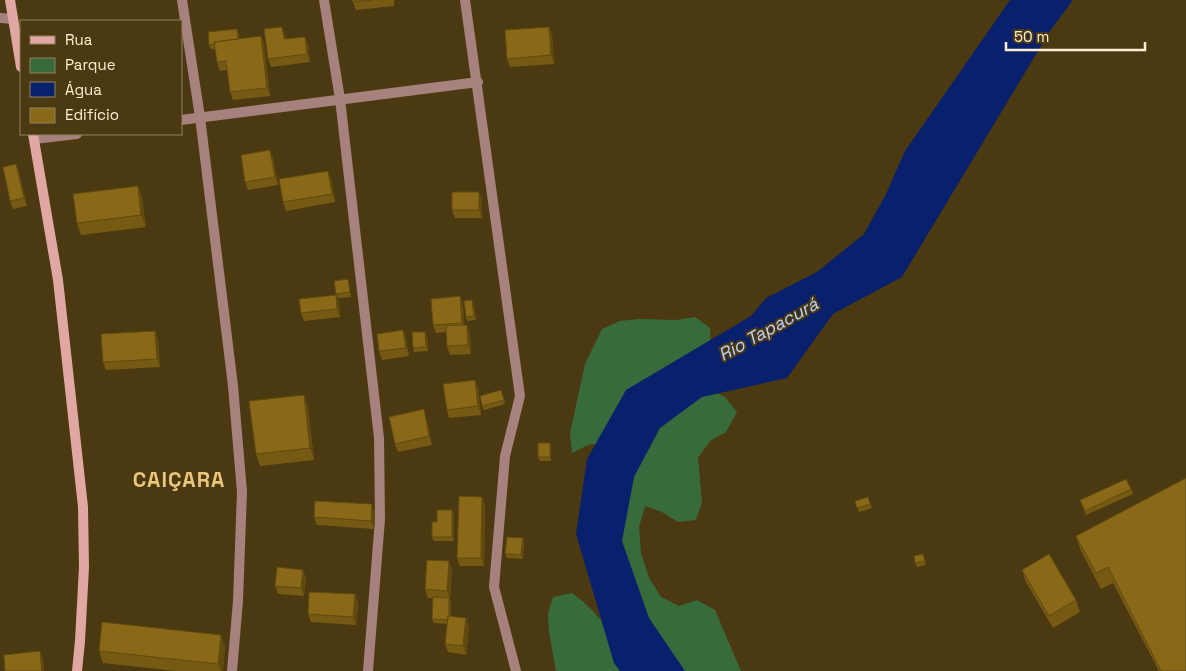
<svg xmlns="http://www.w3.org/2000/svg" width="1186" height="671" font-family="'Space Grotesk',sans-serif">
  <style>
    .green { fill: #386b3b }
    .water { fill: #09206d }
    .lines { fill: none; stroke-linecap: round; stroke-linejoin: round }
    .minor { stroke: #a6817e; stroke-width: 10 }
    .secondary { stroke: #e1a7a2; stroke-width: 10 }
    .wall { fill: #765a14 }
    .shaded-wall { fill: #604a10 }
    .building { fill: #896917; stroke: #604a10 }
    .labels { text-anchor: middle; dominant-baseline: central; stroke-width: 4; stroke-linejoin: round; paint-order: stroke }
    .water-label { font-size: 18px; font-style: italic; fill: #bdd2ff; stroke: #4b3a11 }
    .district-label { font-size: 21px; font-weight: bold; letter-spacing: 1px; fill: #e9c67b; stroke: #4b3a11 }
  </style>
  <rect width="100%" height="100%" fill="#4b3a11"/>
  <path class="green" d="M695,317L710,328L711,349L708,389L725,397L737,412L726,432L710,441L698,458L702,502L696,520L678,522L662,512L645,506L639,527L641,553L649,578L661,597L679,606L697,600L715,610L741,671H676L632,620L608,445L590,444L572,453L570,433L585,364L602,329L620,321L639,319L676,320Z
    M572,593C603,615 614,639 634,671H556L549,632L548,614L553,597Z"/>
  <path class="water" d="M1010,0H1073L1050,31L902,277L833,314L787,378L702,397L660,428L634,477L622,541L649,618L685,671H620L614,663L576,534L587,459L626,390L751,316L766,298L817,272L864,234L886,194L905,151Z"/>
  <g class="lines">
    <path class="minor" d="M182,0L200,117L233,386L242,492L238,601L232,671
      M324,0L340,99L379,438L380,519L368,671
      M465,0L520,396L505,456L494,587L516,671
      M0,18L13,19
      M181,120L478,82
      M34,139L77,134"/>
    <path class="secondary" d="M10,0L21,67
      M33,134L58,280L83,507L84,567L80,641L77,671"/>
  </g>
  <path class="wall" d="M352,0H394V6L356,10Z
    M549,27L552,35L554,64L510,67L507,59Z
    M239,33V39L261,36L264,44L270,96L233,100L230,92L227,70L220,71L217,62L215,49H211L209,45Z
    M285,35L286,39L308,45L310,62L271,67L268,59Z
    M270,150L273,158L278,185L248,190L245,182Z
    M16,164L19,172L27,206L13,209L10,201Z
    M331,179L335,202L286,211L283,202Z
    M138,186L142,198L146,227L81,235L77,223Z
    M482,200V218H455L452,210Z
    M348,279L349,284L351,297L338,298L336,294Z
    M460,296L463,305L464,325L470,333L471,354L450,355L447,346L446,332L436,333L433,325Z
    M339,303L340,317L304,321L301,313Z
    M474,305L476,320L467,321L466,317Z
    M403,330L406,339L409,356L382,360L379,351Z
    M425,332L427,336L428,351L414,352L413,348Z
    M158,339L160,367L106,370L103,362Z
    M475,380L478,388L481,415L449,418L447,410Z
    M503,394L505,404L484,410L482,406Z
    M304,395L308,407L314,460L260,466L256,454Z
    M424,409L426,417L432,445L398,452L395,444Z
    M550,443L551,447V461H540L538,457Z
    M1186,478V671H1159L1113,583L1101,589L1081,551L1076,536Z
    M1131,489L1133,494L1086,515L1080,500Z
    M482,497L485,505L484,566H460L457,558Z
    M868,497L872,508L859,512L855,501Z
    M452,510L454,514V541H434L432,537L437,522Z
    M375,513L374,529L317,525L314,517Z
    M524,542L523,559L507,558L505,554Z
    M923,554L926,565L917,567L915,563Z
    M452,569L450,599L451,602V617L466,618L469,627L466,655L448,652L445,644L447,624L434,623L432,619L433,598H428L425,589Z
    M1022,570L1076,600L1080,612L1053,628L1026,582Z
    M306,578L304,596L278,594L275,586Z
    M355,594L358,603L356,625L311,622L308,614Z
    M221,635L225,647L223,671H176L103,663L99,651Z"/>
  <path class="shaded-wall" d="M282,27L285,35L287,48L284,39Z
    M549,27L552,35L554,64L551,55Z
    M261,36L264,44L270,96L267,88Z
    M305,37L308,45L310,62L307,54Z
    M270,150L273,158L278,185L275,177Z
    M16,164L19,172L27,206L24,198Z
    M328,171L331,179L335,202L332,194Z
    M138,186L142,198L146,227L141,215Z
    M479,192L482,200V218L479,210Z
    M336,295L339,303L340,317L337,309Z
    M460,296L463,305L465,331L462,323Z
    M472,300L474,305L476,320L474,316Z
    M467,325L470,333L471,354L468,345Z
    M403,330L406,339L409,356L406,348Z
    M155,331L158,339L160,367L157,359Z
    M425,332L427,336L428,351L426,347Z
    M475,380L478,388L481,415L478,406Z
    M304,395L308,407L314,460L310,448Z
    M424,409L426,417L432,445L429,436Z
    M550,443L551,447V461L550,457Z
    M482,497L485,505L484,566L481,558Z
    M372,504L375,513L374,529L371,521Z
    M452,510L454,514V541L452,537Z
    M523,538L524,542L523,559L521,555Z
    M449,561L452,569L450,599L447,591Z
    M303,570L306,578L304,596L301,588Z
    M355,594L358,603L356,625L353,617Z
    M449,598L451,602L450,624L449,620Z
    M466,618L469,627L466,655L463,646Z
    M221,635L225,647L223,671H221L218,664Z
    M40,651L43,659L44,671H42Z"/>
  <path class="building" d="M352,0H372L353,2Z
    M282,27L284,39L305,37L307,54L268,59L264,29Z
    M549,27L551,55L507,59L505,30Z
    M237,29L238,39L214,42L215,44L209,45L208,32Z
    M261,36L267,88L230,92L226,61L217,62L214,42Z
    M270,150L275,177L245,182L241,155Z
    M16,164L24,198L10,201L3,167Z
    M328,171L332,194L283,202L279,179Z
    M138,186L141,215L77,223L73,194Z
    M452,192H479V210H452Z
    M348,279L350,292L336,294L334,281Z
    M336,295L337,309L301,313L299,299Z
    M460,296L462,323L433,325L431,299Z
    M472,300L474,316L466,317L464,301Z
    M467,325L468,345L447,346L446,326Z
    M403,330L406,348L379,351L377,334Z
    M155,331L157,359L103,362L101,334Z
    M412,332H425L426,347L413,348Z
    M475,380L478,406L447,410L443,384Z
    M501,390L504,400L482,406L480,396Z
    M304,395L310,448L256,454L249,401Z
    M424,409L429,436L395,444L389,417Z
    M538,443H550V457H538Z
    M1186,478V671H1161L1108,567L1096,573L1076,536Z
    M1126,479L1131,489L1085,511L1080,500Z
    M459,496L482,497L481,558H457Z
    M868,497L870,504L857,508L855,501Z
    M315,501L372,504L371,521L314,517Z
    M437,510H452V537H432V522H437Z
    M507,537L523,538L521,555L505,554Z
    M923,554L925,561L915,563L914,556Z
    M1049,554L1076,600L1049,616L1022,570Z
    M427,560L449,561L447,591L425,589Z
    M277,567L303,570L301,588L275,586Z
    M309,592L355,594L353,617L308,614Z
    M433,597L449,598V616H448V620L432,619Z
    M448,616L466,618L463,646L445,644Z
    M102,622L221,635L218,664L99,651Z
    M40,651L42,671H5L4,655Z"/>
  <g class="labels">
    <g class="water-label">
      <text transform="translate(768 329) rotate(-29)">Rio Tapacurá</text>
    </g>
    <g class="district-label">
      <text x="179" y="479">CAIÇARA</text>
    </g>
  </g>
  <rect x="20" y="20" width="162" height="115" fill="#4b3a11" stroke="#92825e"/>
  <rect x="30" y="36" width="25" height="8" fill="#e1a7a2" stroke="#92825e"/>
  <text x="65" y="45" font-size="15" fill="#fdefd2">Rua</text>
  <rect x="30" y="58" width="25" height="15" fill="#386b3b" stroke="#92825e"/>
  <text x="65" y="70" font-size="15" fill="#fdefd2">Parque</text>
  <rect x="30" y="82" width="25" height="15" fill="#09206d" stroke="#92825e"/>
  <text x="65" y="95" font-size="15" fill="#fdefd2">Água</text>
  <rect x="30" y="108" width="25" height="15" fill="#896917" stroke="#92825e"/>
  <text x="65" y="120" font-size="15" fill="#fdefd2">Edifício</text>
  <path d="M1006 42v8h139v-8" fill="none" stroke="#fdefd2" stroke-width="2.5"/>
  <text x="1014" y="42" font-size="15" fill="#fdefd2" stroke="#4b3a11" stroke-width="4" paint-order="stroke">50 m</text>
</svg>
